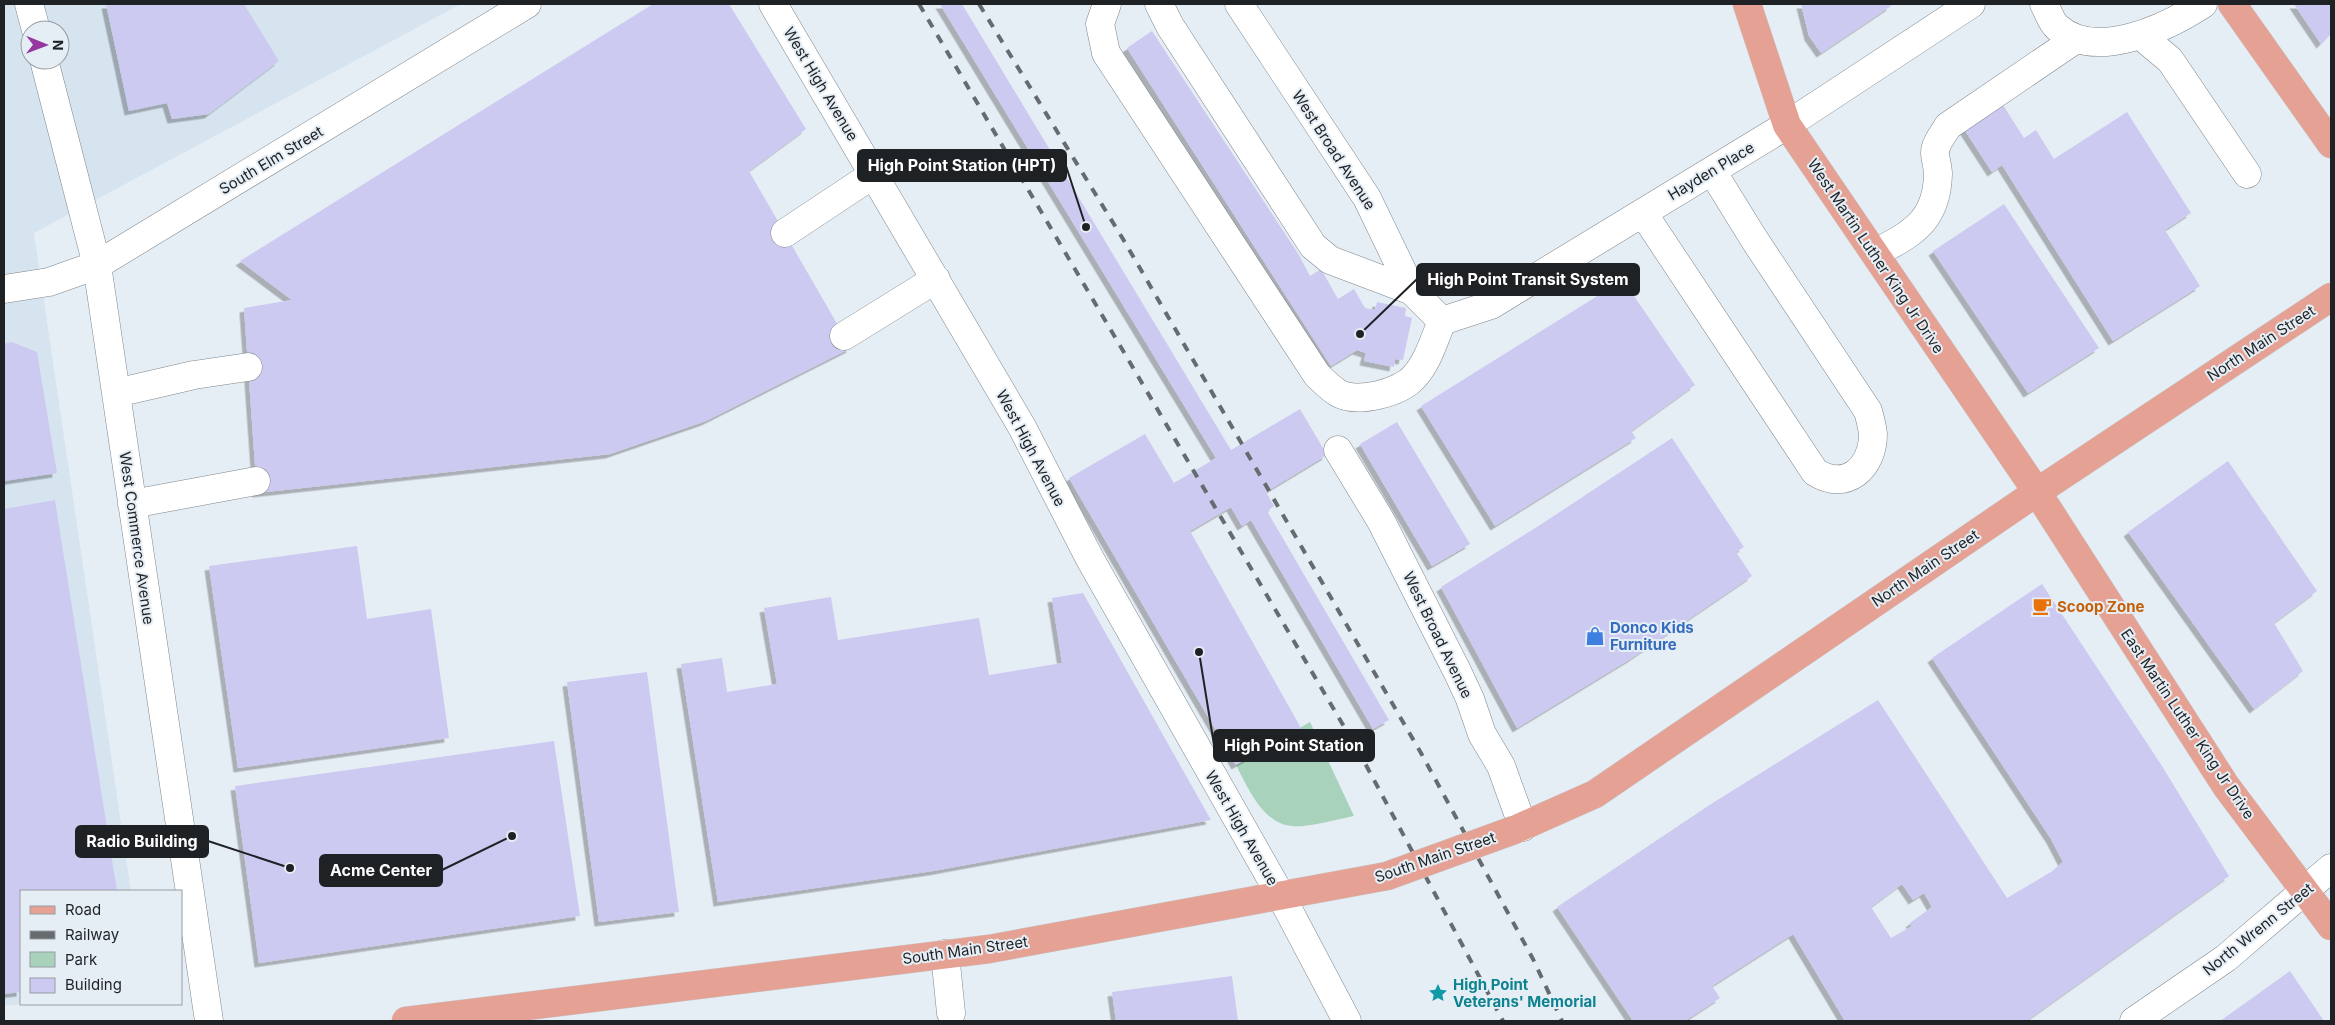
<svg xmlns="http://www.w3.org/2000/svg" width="2335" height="1025" font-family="Inter,sans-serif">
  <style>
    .built { fill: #d6e4f0; fill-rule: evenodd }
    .green { fill: #a8d2bc }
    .building { fill: #cdcaf2; fill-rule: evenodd; filter: url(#shadow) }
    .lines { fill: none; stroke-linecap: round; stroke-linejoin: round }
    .minor-casing { stroke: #7f868c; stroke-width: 29 }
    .major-casing { stroke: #c9cacb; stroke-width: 29 }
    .minor { stroke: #fff; stroke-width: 28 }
    .major { stroke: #e4a194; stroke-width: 28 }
    .rail { stroke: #666b70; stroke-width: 4; stroke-dasharray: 9 9; stroke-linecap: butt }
    .major-bridge-casing { stroke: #c9cacb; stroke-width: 29; stroke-linecap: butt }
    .major-bridge { stroke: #e4a194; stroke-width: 28 }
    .labels { text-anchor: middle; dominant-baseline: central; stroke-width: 4; stroke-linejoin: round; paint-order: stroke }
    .street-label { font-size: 15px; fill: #1f2225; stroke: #e6eef5 }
    .food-label { font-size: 15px; font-weight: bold; fill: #c56008; stroke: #e6eef5; text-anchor: start }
    .shop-label { font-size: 15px; font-weight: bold; fill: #366cbe; stroke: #e6eef5; text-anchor: start }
    .culture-label { font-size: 15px; font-weight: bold; fill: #0d838f; stroke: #e6eef5; text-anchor: start }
    .leader { fill: none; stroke: #1f2225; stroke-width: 2 }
    .callout-dot { fill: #1f2225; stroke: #e6eef5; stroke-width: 2 }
    .callout { fill: #1f2225; stroke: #1f2225; stroke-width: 2 }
    .callout-label { font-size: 16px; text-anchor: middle; font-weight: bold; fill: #fff }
  </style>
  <defs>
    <filter id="shadow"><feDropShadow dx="-4.5" dy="4.5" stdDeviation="0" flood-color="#0004"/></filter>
  </defs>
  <rect width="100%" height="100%" fill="#e6eef5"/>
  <path class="built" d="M4,4H461L34,233L131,891H21L23,1004L4,1006ZM30,30H60V60H30Z"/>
  <path class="green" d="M1310,722L1354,816C1338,819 1307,828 1292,826C1263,824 1248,788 1236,765Z"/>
  <path class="building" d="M106,4H244L279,61L209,114L172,119L167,103L129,111Z
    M653,4H729L806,129L749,171L851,348L706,421L610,454L257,493L244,308L292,300L240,261Z
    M940,4H962L1231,450L1300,409L1327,455L1266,492L1274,506L1267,511L1389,720L1373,729L1251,520L1242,526L1231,507L1190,531L1301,728L1236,765L1069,478L1145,434L1174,483L1216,458Z
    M1801,4H1890L1891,6L1821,53L1809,36Z
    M2294,4H2331V34L2321,44Z
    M1152,31L1299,255L1310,276L1321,269L1338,299L1354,289L1365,308L1375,310L1377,302L1406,308L1405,316L1412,318L1403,360L1395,359L1394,367L1364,361L1366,353L1357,350L1331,366L1127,48Z
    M2003,105L2024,138L2036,130L2054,159L2127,112L2191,213L2165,230L2200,286L2113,341L2002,165L1992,172L1964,129Z
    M2004,204L2099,348L2028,393L1933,251Z
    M1623,280L1695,385L1631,431L1636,438L1495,526L1421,406Z
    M12,342L37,352L57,473L4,481V344Z
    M1397,422L1470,544L1432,566L1360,444Z
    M1672,438L1744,547L1736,552L1752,576L1632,658L1517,728L1441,587L1543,523Z
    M2228,461L2317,591L2274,623L2303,671L2254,709L2128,532Z
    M55,500L117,891H21V992L4,994V509Z
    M357,546L367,619L431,609L449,738L238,768L209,566Z
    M2042,584L2162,766L2229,876L2026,1021H1845L1793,934L1712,986L1720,998L1685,1021H1633L1557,907L1711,804L1878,700L2007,898L2051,872L2063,862L2051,839L1932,658ZM1902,884L1913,900L1924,893L1932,907L1910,923L1912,926L1891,938L1871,907Z
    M1083,593L1211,820L933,871L718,902L681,664L722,658L727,692L777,684L764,608L831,597L838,640L979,618L989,675L1062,663L1052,598Z
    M647,672L679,912L599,922L567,682Z
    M554,741L580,916L259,963L235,786Z
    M2290,971L2324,1021H2220Z
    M1232,976L1238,1021H1116L1112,992Z"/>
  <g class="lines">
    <g class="minor-casing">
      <path id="minor" d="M29,4L36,30
        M773,4L1022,427L1090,559L1281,896L1347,1021
        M1107,4L1100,24L1106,53L1317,375C1323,381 1330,388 1338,393C1357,404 1400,393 1414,377C1428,362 1434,340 1442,321
        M1159,4L1170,26L1313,246L1330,260L1412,291
        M1239,4L1367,198L1412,291L1442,321
        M2044,4C2048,11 2051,22 2057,27C2095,62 2166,28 2203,4
        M2140,35L2170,60L2247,174
        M44,60L97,265L209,1021
        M1643,213L1815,472C1846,492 1873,468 1873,434C1872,426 1870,418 1868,411L1754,239L1712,171
        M785,233L874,174
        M1875,253C1912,234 1937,221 1938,174C1938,165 1933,154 1936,147C1938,140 1944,133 1948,126L2076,39
        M4,289L49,282L97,265L527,4
        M1442,321L1491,305L1787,125L1971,4
        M844,336L936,279
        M116,393L194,375L248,367
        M1338,450L1381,521L1458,673L1470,699L1482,734L1501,766L1523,827
        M132,504L256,481
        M945,954L951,1013
        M2134,1021L2226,958L2331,868"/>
    </g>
    <g class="major-casing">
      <path id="major" d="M1747,4L1787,125L2037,492L2226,786L2331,926
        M2232,4L2331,144
        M1514,830L1595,794L2037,492L2331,297
        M406,1021L989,949L1387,876"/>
    </g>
    <use href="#minor" class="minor"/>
    <use href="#major" class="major"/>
    <path class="rail" d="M919,4L1359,752L1503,1021
      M979,4L1123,239L1421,753L1533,959L1562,1021"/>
    <g class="major-bridge-casing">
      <path id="major-bridge" d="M1387,876L1514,830"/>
    </g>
    <use href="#major-bridge" class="major-bridge"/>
  </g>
  <defs>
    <g id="cafe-bare" transform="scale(1.5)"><path d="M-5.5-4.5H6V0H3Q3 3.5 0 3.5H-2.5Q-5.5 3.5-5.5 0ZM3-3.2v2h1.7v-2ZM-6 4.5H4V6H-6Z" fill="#e8710a" stroke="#e6eef5" stroke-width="2.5" paint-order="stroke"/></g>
    <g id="shop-bare" transform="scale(1.5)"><path d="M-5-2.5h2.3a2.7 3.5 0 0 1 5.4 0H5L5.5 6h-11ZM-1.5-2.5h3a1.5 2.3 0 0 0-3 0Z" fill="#3f7fe0" stroke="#e6eef5" stroke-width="2.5" paint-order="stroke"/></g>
    <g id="sight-bare" transform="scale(1.5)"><path d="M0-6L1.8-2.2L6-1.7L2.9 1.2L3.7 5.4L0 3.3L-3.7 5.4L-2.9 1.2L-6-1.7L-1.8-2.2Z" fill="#0f9aa8" stroke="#e6eef5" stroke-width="2.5" paint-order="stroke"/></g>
  </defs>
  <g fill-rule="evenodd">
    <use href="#cafe-bare" x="2042" y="606"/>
    <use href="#shop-bare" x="1595" y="636"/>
    <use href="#sight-bare" x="1438" y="993"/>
  </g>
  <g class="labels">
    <g class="street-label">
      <text transform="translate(821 84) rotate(59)">West High Avenue</text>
      <text transform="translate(1334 150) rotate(57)">West Broad Avenue</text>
      <text transform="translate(271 160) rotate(-31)">South Elm Street</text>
      <text transform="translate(1711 171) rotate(-31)">Hayden Place</text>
      <text transform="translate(1876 256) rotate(56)">West Martin Luther King Jr Drive</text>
      <text transform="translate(2261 343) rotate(-33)">North Main Street</text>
      <text transform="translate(1031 448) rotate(62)">West High Avenue</text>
      <text transform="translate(137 538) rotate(82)">West Commerce Avenue</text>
      <text transform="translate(1925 568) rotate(-34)">North Main Street</text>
      <text transform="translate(1438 635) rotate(64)">West Broad Avenue</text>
      <text transform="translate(2188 724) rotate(56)">East Martin Luther King Jr Drive</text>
      <text transform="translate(1242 828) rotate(60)">West High Avenue</text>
      <text transform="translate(1435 857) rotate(-19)">South Main Street</text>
      <text transform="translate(2258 929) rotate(-39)">North Wrenn Street</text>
      <text transform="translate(965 950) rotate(-8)">South Main Street</text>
    </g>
    <g class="food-label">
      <text x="2057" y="606">Scoop Zone</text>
    </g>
    <g class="shop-label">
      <text x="1610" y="627">Donco Kids<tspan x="1610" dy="17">Furniture</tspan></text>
    </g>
    <g class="culture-label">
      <text x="1453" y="984">High Point<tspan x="1453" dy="17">Veterans' Memorial</tspan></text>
    </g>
  </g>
  <path class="leader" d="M1086 227L1066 166M1360 334L1417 279M1199 652L1214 745M290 868L208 841M512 836L442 870"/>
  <g class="callout-dot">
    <circle cx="1086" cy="227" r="5"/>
    <circle cx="1360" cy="334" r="5"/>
    <circle cx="1199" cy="652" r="5"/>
    <circle cx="290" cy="868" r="5"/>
    <circle cx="512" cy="836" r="5"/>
  </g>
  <g class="callout">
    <rect x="858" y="150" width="208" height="31" rx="5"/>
    <rect x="1417" y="264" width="222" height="31" rx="5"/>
    <rect x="1214" y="730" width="160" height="31" rx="5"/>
    <rect x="76" y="826" width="132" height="31" rx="5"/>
    <rect x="320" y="855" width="122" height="31" rx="5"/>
  </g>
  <g class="callout-label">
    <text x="962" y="171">High Point Station (HPT)</text>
    <text x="1528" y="285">High Point Transit System</text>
    <text x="1294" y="751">High Point Station</text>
    <text x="142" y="847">Radio Building</text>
    <text x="381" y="876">Acme Center</text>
  </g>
  <rect width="2335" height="1025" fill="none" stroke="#1f2225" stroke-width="10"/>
  <rect x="20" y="890" width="162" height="115" fill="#e6eef5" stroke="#969ca2"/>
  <rect x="30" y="906" width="25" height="8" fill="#e4a194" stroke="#969ca2"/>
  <text x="65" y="915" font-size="15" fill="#1f2225">Road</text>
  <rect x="30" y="931" width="25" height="8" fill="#666b70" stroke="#969ca2"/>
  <text x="65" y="940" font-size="15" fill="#1f2225">Railway</text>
  <rect x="30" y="952" width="25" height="15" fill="#a8d2bc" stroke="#969ca2"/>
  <text x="65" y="965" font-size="15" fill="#1f2225">Park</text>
  <rect x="30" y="978" width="25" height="15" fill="#cdcaf2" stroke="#969ca2"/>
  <text x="65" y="990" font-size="15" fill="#1f2225">Building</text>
  <g transform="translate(45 45) rotate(91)"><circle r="24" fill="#e6eef5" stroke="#969ca2"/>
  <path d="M0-4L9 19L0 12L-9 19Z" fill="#9637a0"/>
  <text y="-8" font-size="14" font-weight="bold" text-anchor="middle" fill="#1f2225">N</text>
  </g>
</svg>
